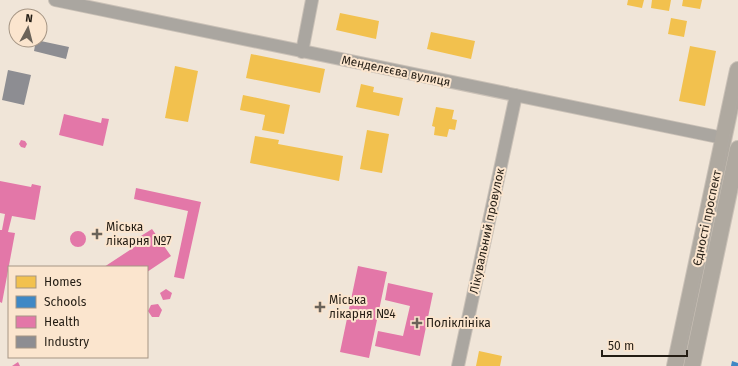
<svg xmlns="http://www.w3.org/2000/svg" width="738" height="366" font-family="'Fira Sans',sans-serif">
  <style>
    .homes { fill: #f2c14e }
    .schools { fill: #3f88c5 }
    .health { fill: #e377a8 }
    .industry { fill: #8d8d92 }
    .lines { fill: none; stroke-linecap: round; stroke-linejoin: round }
    .minor-casing { stroke: #cac1b7; stroke-width: 14 }
    .major-casing { stroke: #cac1b7; stroke-width: 18 }
    .minor { stroke: #aaa6a0; stroke-width: 12 }
    .major { stroke: #afa9a0; stroke-width: 16 }
    .tram { stroke: #b0aaa2; stroke-width: 1 }
    .poi-dot { fill: #6b6359; stroke: #fbe5ce; stroke-width: 1.5 }
    .labels { text-anchor: middle; dominant-baseline: central; stroke-width: 4; stroke-linejoin: round; paint-order: stroke }
    .street-label { font-size: 12px; fill: #241d14; stroke: #fbe5ce }
    .poi-label { font-size: 12px; fill: #241d14; stroke: #fbe5ce; text-anchor: start }
  </style>
  <rect width="100%" height="100%" fill="#f0e5d8"/>
  <path class="homes" d="M628,0H644L642,8L627,5Z
    M652,0H671L669,11L651,8Z
    M683,0H702L700,9L682,6Z
    M340,13L379,21L376,39L336,30Z
    M671,18L687,21L684,37L668,34Z
    M431,32L475,41L471,59L427,49Z
    M690,46L716,51L705,106L679,101Z
    M251,54L325,69L320,93L246,78Z
    M175,66L198,71L188,122L165,118Z
    M361,84L374,87L373,92L403,98L399,116L356,107Z
    M243,95L290,105L284,134L262,130L265,115L240,110Z
    M436,107L454,110L452,119L457,120L455,130L449,129L447,137L434,135L435,127L432,126Z
    M367,130L389,134L382,173L360,169Z
    M255,136L279,140L278,144L343,156L339,181L250,163Z
    M479,351L502,356L500,366H476Z"/>
  <path class="schools" d="M732,361L738,363V366H731Z"/>
  <path class="health" d="M64,114L101,123L102,118L109,119L103,146L59,135Z
    M21,140L25,141L27,144L25,148L21,147L19,144Z
    M0,181L31,187L32,184L41,186L35,220L12,216L8,232L15,233L2,303L0,302V230H2L5,214L0,213Z
    M136,188L201,202L184,279L174,277L188,211L134,199Z
    M152,229L171,256L147,272V267H104L136,246L133,241Z
    M70 239a8 8 0 1 1 16 0a8 8 0 1 1-16 0Z
    M358,266L387,272L369,358L340,352Z
    M388,283L433,293L420,356L375,346L378,331L403,336L410,306L385,300Z
    M166,289L172,293L170,299L163,300L160,293Z
    M158,304L162,310L159,317H152L148,311L151,305Z
    M18,362L20,366H12Z"/>
  <path class="industry" d="M36,40L69,47L66,59L34,51Z
    M8,70L31,75L24,105L2,100Z"/>
  <g class="lines">
    <g class="minor-casing">
      <path id="minor" d="M55,0L723,138
        M302,52L312,0
        M458,366L516,95"/>
    </g>
    <g class="major-casing">
      <path id="major" d="M675,366L738,70
        M692,366L738,149"/>
    </g>
    <use href="#minor" class="minor"/>
    <use href="#major" class="major"/>
    <path class="tram" d="M681,366L738,96"/>
  </g>
  <g class="poi-dot">
    <path d="M95 228h4v4h4v4h-4v4h-4v-4h-4v-4h4z"/>
    <path d="M318 301h4v4h4v4h-4v4h-4v-4h-4v-4h4z"/>
    <path d="M415 317h4v4h4v4h-4v4h-4v-4h-4v-4h4z"/>
  </g>
  <g class="labels">
    <g class="street-label">
      <text transform="translate(396 71) rotate(12)">Менделєєва вулиця</text>
      <text transform="translate(707 218) rotate(-78)">Єдності проспект</text>
      <text transform="translate(487 231) rotate(-78)">Лікувальний провулок</text>
    </g>
    <g class="poi-label">
      <text x="106" y="227">Міська<tspan x="106" dy="14">лікарня №7</tspan></text>
      <text x="329" y="300">Міська<tspan x="329" dy="14">лікарня №4</tspan></text>
      <text x="426" y="323">Поліклініка</text>
    </g>
  </g>
  <rect x="8" y="266" width="140" height="92" fill="#fbe5ce" stroke="#a59584"/>
  <rect x="16" y="276" width="20" height="12" fill="#f2c14e" stroke="#a59584"/>
  <text x="44" y="286" font-size="12" fill="#241d14">Homes</text>
  <rect x="16" y="296" width="20" height="12" fill="#3f88c5" stroke="#a59584"/>
  <text x="44" y="306" font-size="12" fill="#241d14">Schools</text>
  <rect x="16" y="316" width="20" height="12" fill="#e377a8" stroke="#a59584"/>
  <text x="44" y="326" font-size="12" fill="#241d14">Health</text>
  <rect x="16" y="336" width="20" height="12" fill="#8d8d92" stroke="#a59584"/>
  <text x="44" y="346" font-size="12" fill="#241d14">Industry</text>
  <g transform="translate(28 28) rotate(7)"><circle r="19" fill="#fbe5ce" stroke="#a59584"/>
  <path d="M0-3L7 15L0 10L-7 15Z" fill="#6b6359"/>
  <text y="-6" font-size="11" font-weight="bold" text-anchor="middle" fill="#241d14">N</text>
  </g>
  <path d="M602 350v6h85v-6" fill="none" stroke="#241d14" stroke-width="2"/>
  <text x="608" y="350" font-size="12" fill="#241d14" stroke="#fbe5ce" stroke-width="3" paint-order="stroke">50 m</text>
</svg>
